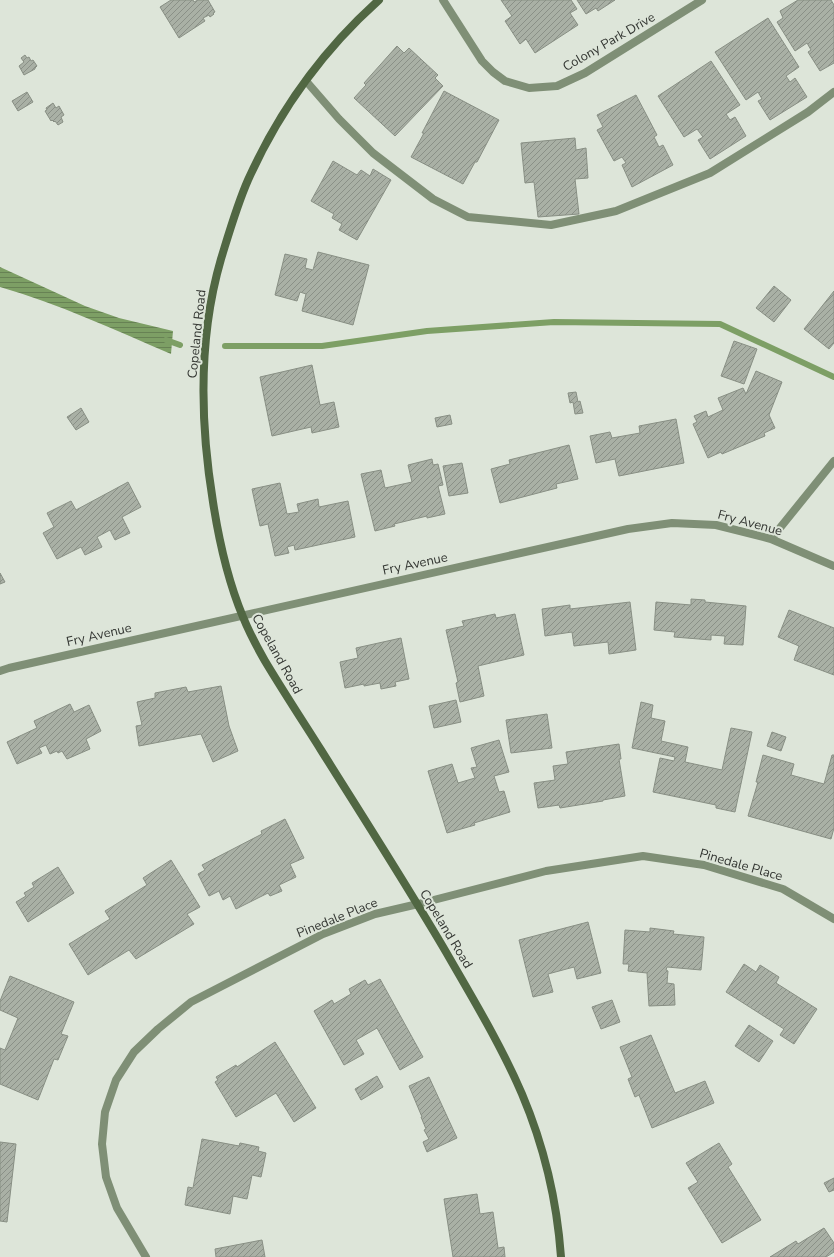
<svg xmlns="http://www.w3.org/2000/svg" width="834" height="1257" font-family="'Nunito Sans',sans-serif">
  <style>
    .water { fill: url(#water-rules) }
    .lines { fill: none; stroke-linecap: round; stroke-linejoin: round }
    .stream { stroke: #7d9f65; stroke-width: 6 }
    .building { fill: url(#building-hatch); stroke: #888f84 }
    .lane { stroke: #7f8f76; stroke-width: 8 }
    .street { stroke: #7f8f76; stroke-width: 8 }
    .secondary { stroke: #516743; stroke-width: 8 }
    .labels { text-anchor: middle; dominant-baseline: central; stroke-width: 4; stroke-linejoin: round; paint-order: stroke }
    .street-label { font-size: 13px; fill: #333632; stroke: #dde5d9 }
  </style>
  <defs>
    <pattern id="water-rules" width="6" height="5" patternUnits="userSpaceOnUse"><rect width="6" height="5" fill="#7d9f65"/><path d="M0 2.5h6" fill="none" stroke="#678254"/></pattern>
    <pattern id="building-hatch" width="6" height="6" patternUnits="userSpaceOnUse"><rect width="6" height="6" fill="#a9b0a5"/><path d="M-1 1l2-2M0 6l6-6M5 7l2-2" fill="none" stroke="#8a9087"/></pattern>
  </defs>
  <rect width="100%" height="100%" fill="#dde5d9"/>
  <path class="water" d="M0,267L85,306L119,318L173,331L171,354C115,330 59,304 0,287Z"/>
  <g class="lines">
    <path class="stream" d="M166,340L180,345
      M225,346H322L427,331L554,322L720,324L834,377"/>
  </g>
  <path class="building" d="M171,0H193L194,2L198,0H208L215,12L213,13L214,14L210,17L209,15L203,18L205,21L179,38L160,7Z
    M501,0H571L577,9L570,13L578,25L535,53L526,39L520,44L505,21L512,16Z
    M577,0H615L598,11L596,8L586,14Z
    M798,0H831L834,5V63L820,71L808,52L811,50L807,43L795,51L777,22L783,18L780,11Z
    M768,18L799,67L786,76L790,82L795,78L807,97L770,120L758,101L762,99L758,92L746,100L715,52Z
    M397,46L404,53L409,48L438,75L435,78L443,86L395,136L354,98L366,85L364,83Z
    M25,55L27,58L29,57L31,61L33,60L37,66L35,68V69L24,75L19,66L24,62L21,58Z
    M711,61L740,105L726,114L730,120L735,117L746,136L710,159L698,140L703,137L697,129L684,137L658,96Z
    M444,91L499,120L477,162H475L463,184L411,157L424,133H422Z
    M27,92L33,102L18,111L12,101Z
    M636,95L657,135L654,137L659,147L663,145L673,165L632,187L622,165L626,163L622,157L614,161L597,130L603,127L597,115Z
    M53,103L56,108L59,106L64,115L61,117L63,122L58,125L55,121L54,122L52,120L51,121L45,111L47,110L46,108Z
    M575,138L576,150L586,148L588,178L575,179L579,214L538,217L534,182L525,183L521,143Z
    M333,161L357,175L361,170L370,176L373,169L391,180L357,240L339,230L342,224L332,218L334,214L311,201Z
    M318,252L369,265L353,325L302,311L306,294L300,292L297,301L275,295L285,254L307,259L305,268L313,270Z
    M774,286L791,300L774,322L756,308Z
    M834,291V343L829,349L804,329Z
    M734,341L757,349L744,384L721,376Z
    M312,365L320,405L334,402L339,427L312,433L311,427L272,436L260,377Z
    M756,371L782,382L769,415L775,428L764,433L765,436L722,454L721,452L708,458L693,424L697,422L694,416L706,411L708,417L723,410L718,398L743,388L746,394Z
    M576,392L578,402L580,401L583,413L575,414L573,402L570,403L568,393Z
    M81,408L89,422L76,430L67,417Z
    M450,415L452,424L437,427L435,418Z
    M676,419L684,463L619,476L615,459L596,463L590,436L610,432L612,438L640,433L639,426Z
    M569,445L578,479L556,484L557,488L500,503L491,469L510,464L509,460Z
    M432,459L433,465L438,464L443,485L438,486L445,514L427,518V516L394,524L395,526L375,531L361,474L381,470L385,488L412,482L408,465Z
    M462,463L468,493L449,496L443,466Z
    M128,482L141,507L122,517L130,533L115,540L110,530L97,537L102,547L85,555L81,547L57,559L43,533L54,527L47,513L71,501L76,510Z
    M280,483L287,514L299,512L297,504L318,499L319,507L348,501L355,537L295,550L294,545L287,547L289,553L275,556L268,524L260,526L252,489Z
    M0,573L5,582L0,584Z
    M691,599L705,600V602L746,606L743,645L724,644L725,636L711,635V640L674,637L675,632L654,630L656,602L691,605Z
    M630,602L636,650L609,654L608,642L574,646L572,632L545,636L542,609L570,605V609Z
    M789,610L834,628V675L794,660L799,646L778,637Z
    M495,614L496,618L515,614L524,655L478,666L484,696L460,702L456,683L458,682L446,630L464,626L462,621Z
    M401,638L409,679L395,682L396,686L381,689L380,683L364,686V684L345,688L340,662L358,658L356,648Z
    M221,686L229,726L238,751L213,762L201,734L139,746L136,726L142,725L137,702L155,698V693L186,687L188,692Z
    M456,700L461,722L434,728L429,706Z
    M641,702L653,705L651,718L665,721L661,741L688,747L685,762L722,770L731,728L752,732L735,812L716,808V805L653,792L660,758L674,761L675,757L632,748Z
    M70,704L74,712L89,705L101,731L86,739L90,749L67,759L62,751L58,753L57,751L50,754L46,745L39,748L42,753L17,764L7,742L37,728L34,721Z
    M547,714L552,748L511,753L506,720Z
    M772,732L786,737L781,751L767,746Z
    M499,740L509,772L494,776L499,792L504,791L510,812L474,823L475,825L447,833L428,771L452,764L458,783L475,778L471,768L477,767L471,748Z
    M619,744L621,759H619L625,796L603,800V801L560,808L559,805L538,808L534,783L555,780L553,766L568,764L566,752Z
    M763,755L794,764L791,775L824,784L832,755H834V828L831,839L748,816L758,782H756Z
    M285,819L304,858L290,864L296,877L279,885L282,891L270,896L268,893L236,909L230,896L223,900L219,891L209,896L198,874L205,870L202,865L262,834L261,831Z
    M171,860L200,907L187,914L194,924L136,959L129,950L88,975L69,944L110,919L105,911L147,885L143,878Z
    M58,867L74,893L28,922L16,902L26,896L24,893L34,887L32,883Z
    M588,922L601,973L577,979L574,967L548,974L553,992L533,997L519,940Z
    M650,928L674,931L673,934L704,937L701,970L667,967L666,970L668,971L667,983L674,984L675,1005L649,1006L647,973L628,971L629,964H623L625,930L650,932Z
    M744,964L756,972L760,965L779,977L776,983L817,1009L794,1044L780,1035L784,1029L726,992Z
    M10,976L74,1002L61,1034L68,1036L58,1060L54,1059L38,1100L0,1084V1048L5,1050L18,1018L0,1010V1001Z
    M380,979L423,1057L400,1070L377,1028L356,1040L364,1054L344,1065L314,1011L332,1000L334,1004L351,994L349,989L365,980L368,985Z
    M612,1000L620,1022L601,1029L592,1007Z
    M749,1025L773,1041L759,1062L735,1046Z
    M651,1035L675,1093L705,1081L714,1103L652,1128L639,1095L635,1097L628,1079L632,1077L620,1047Z
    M275,1042L316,1108L294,1122L276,1093L236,1117L215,1082L218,1080L216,1077L236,1065L237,1067Z
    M377,1076L383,1087L361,1100L355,1089Z
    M429,1077L457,1138L427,1152L423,1142L429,1139L424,1130L426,1129L421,1117H422L409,1086Z
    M202,1139L239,1146L240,1143L259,1147L258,1151L266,1153L261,1177L252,1175L247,1199L233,1196L230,1214L185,1205L188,1187L193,1188Z
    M0,1142L16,1144L7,1222L0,1221Z
    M719,1143L732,1164L728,1167L761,1220L722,1243L688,1188L698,1182L686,1163Z
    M834,1178V1190L829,1192L824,1183Z
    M477,1194L480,1214L493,1212L498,1248L504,1247L505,1257H453L444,1199Z
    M824,1228L834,1243V1252L826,1257H770L796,1241L798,1244Z
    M262,1240L265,1257H216L215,1249Z"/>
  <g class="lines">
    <path class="lane" d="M306,81L339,119L373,153L433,199L468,217L551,225L616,211L710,173L808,112L834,92"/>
    <path class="street" d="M443,0L482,61L493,72L505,81L529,88L557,86L585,73L702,0
      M771,539L834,461
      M0,671L9,668L628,529L672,523L716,525L771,539L834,566
      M146,1257L117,1208L106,1177L102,1144L105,1112L116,1080L134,1052L158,1029L191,1002L323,934L375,914L418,904L546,871L643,856L704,865L783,889L834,919"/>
    <path class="secondary" d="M379,0C323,50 279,111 248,180C237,205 229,233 221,259C198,338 200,422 213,502C219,541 228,581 243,617C249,632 257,647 265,661C283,691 302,720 321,750C363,817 406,884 446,952C473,999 501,1045 522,1094C544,1146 557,1201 561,1257"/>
  </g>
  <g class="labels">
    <g class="street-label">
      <text transform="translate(609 42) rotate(-30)">Colony Park Drive</text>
      <text transform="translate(197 334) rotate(-84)">Copeland Road</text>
      <text transform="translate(750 523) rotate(15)">Fry Avenue</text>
      <text transform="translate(415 564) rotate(-12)">Fry Avenue</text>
      <text transform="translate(99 635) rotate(-13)">Fry Avenue</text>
      <text transform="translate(277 654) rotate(61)">Copeland Road</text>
      <text transform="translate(741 865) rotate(16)">Pinedale Place</text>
      <text transform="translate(337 918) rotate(-22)">Pinedale Place</text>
      <text transform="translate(446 929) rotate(59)">Copeland Road</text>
    </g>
  </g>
</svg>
